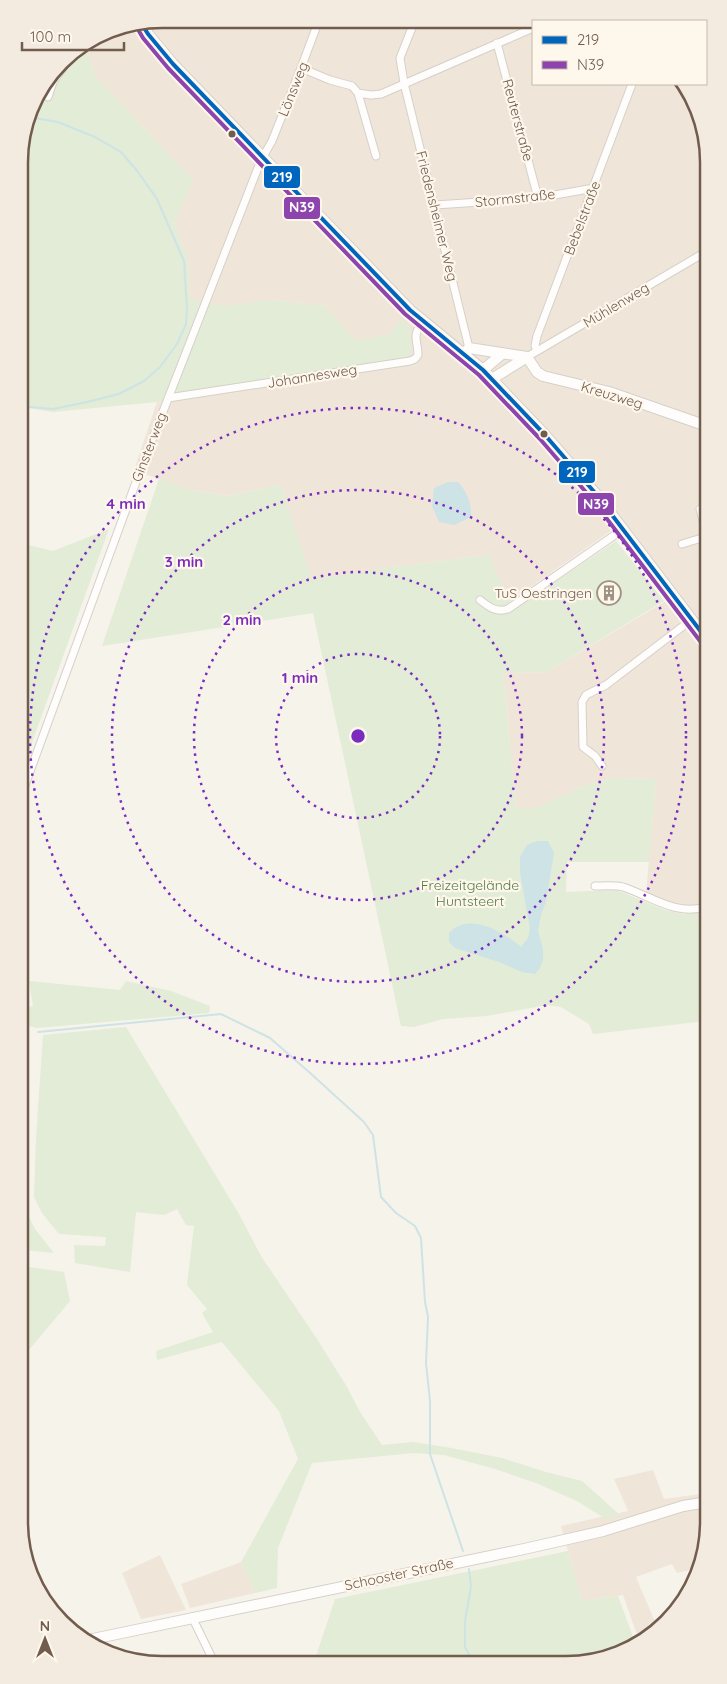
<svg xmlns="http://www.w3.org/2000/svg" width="727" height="1684" font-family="Quicksand,sans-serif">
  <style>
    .residential { fill: #efe6d9 }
    .green { fill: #e2ecd6 }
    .water { fill: #cde3e5 }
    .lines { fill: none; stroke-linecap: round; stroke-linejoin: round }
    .stream { stroke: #cde3e5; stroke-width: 2 }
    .street-casing { stroke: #d5d0c9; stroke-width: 9 }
    .secondary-casing { stroke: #d6d0c9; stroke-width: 12 }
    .street { stroke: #fefdfc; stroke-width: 7 }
    .secondary { stroke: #fefdfc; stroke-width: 10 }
    .bus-1-casing { stroke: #fef7ec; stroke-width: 8 }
    .bus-2-casing { stroke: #fef7ec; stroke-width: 8 }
    .bus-1 { stroke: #0065bd; stroke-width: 4 }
    .bus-2 { stroke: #8e44ad; stroke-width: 4 }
    .ring { fill: none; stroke: #7b2cbf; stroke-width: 2.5; stroke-dasharray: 2.5 5 }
    .bus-dot { fill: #725c4d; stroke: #fef7ec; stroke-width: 2 }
    .labels { text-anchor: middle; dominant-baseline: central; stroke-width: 4.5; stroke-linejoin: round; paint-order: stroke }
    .street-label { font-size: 14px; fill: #725c4d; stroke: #fef7ec }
    .poi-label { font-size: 14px; fill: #725c4d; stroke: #fef7ec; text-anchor: end }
    .park-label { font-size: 14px; fill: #557c48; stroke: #fef7ec }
    .rim { fill: none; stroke: #725c4d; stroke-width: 2.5 }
    .centre { fill: #7b2cbf; stroke: #fef7ec; stroke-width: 2.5 }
    .ring-label { font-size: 15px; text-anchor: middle; font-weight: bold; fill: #7b2cbf; stroke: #fef7ec; stroke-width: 4.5; stroke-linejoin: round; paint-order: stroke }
    .line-badge { stroke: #fef7ec; stroke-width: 2 }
    .badge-label { font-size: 14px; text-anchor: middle; font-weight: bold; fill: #fff }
  </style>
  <rect width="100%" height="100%" fill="#f6f3eb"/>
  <path class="residential" d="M162,19L561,21H533V84H678L703,125L706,904L696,907L667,904L646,894L656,779L614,778L588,784L537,808H516L503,673L546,672L666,601L615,528L509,602L489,555L311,578L281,485L227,496L189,490L134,470L157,402L411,362L390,334L356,342L325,306L272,300L226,307L190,300L188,260L174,223L193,180L95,76L85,44L107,30Z
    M653,1470L664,1499L708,1493V1532L694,1569L677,1573L672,1564L636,1577L658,1629L645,1641L640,1643L623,1595L582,1601L561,1526L628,1511L614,1479Z
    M160,1555L186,1610L141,1619L122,1573Z
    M241,1562L255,1593L190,1608L181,1584Z"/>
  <path class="green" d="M85,44L95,76L193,180L174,223L188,260L190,299L226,306L272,300L325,306L356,341L390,334L401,318L410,329L411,362L157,402L53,412L22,407L20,414L19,152L33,99L67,54Z
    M159,479L189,490L227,496L281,485L311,578L489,555L513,610L616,541L664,601L546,672L503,673L516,808H537L588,784L614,778L656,779L649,862H567L566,892L617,890L665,910L683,914L706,912V1021L593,1034L589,1024L561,1007L547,1005L487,1016L443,1019L414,1027L401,1026L313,613L102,646Z
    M109,529L21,773L20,543L53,551Z
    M29,981L120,990L126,981L171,991L210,1006L209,1013L37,1028L28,1026V1029H22V987L25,1008L33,1006Z
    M126,1027L239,1214L261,1256L317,1339L347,1387L360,1412L382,1445L413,1442L446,1447L502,1458L546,1472L582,1481L621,1516L606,1519L577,1501L536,1483L495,1469L444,1455L414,1453L312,1463L278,1548L277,1588L255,1593L241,1562L298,1459L279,1411L222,1342L157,1360L156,1351L213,1332L202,1313L207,1309L187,1285L194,1226L186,1225L177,1209L164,1215L136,1212L130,1272L75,1263L74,1245L105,1246L106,1237L59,1234L42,1213L34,1197L36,1138L43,1035Z
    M22,1036L29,1037L22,1088Z
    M23,1205L35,1229L54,1253L23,1250Z
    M23,1266L64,1272L70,1301L23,1357Z
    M568,1551L582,1601L618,1596L636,1645L602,1660L314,1662L335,1599Z"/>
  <path class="water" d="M448,482H458C467,492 472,504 471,517L454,525L439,522L432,506L434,488Z
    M537,841H548L554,853L546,901L541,915L538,931L543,949V960L540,968L535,974L522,972L499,962L455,948L449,942V933C469,911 503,932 521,947L528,938L530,929L520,872V857L527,845Z"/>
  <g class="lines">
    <path class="stream" d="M20,406L53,409L87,402L119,394L144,381L160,367L177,344L186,324L187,309L184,261L157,199L138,172L121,152L95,137L58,122L29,117
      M22,1032H26
      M38,1032L221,1014L270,1038L309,1072L364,1122L373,1135L381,1197L396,1213L415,1226L421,1238L425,1302L428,1317L426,1363L430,1401V1454L463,1551
      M469,1569L471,1586L465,1621V1647L472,1661"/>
    <g class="street-casing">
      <path id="street" d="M415,20L400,58L404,83L469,348
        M497,43L538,198
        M301,68L330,80L352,86L358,93L371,95L381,94L533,28
        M358,93L376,156
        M48,97L53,82L76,49
        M435,205L538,198L594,188
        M537,351L535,346L537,336L632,84
        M527,357L704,253
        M168,398L410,361L415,359L418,355C418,340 411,336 423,322
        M700,509L705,529
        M682,544L705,537
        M480,600C489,607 496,613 508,609L622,530
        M602,766L595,756L583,747L582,702L586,695L606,685L691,620
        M21,796L143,463L261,160L272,141L301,68L319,20
        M595,886C604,886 615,885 623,887C651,896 675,916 706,907
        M192,1617L214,1662"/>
    </g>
    <g class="secondary-casing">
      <path id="secondary" d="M141,23L148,34L173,64L410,310L483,370L545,435L596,494L705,637
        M464,354L469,348L527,357
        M527,357L537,372L543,376L609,392L704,425
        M483,370L502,354
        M492,379L527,357
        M88,1640L524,1549L603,1531L683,1506L708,1502"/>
    </g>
    <use href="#street" class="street"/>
    <use href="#secondary" class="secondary"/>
    <g class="bus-1-casing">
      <path id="bus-1" d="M141,23L148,34L173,64L410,310L483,370L545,435L596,494L705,637"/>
    </g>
    <g class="bus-2-casing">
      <path id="bus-2" d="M136,26L143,38L168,68L405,314L479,375L540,439L591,498L700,641"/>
    </g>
    <use href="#bus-1" class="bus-1"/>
    <use href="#bus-2" class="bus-2"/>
  </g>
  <g class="ring">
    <circle cx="358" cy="736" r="82"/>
    <circle cx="358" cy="736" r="164"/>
    <circle cx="358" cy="736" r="246"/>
    <circle cx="358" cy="736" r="328"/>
  </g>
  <defs>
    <g id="building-ring" transform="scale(1.25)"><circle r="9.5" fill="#fef7ec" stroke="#a09184" stroke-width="1.5"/><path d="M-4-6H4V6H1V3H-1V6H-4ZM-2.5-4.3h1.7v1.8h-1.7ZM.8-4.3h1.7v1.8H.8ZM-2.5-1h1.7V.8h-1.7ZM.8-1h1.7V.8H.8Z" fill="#a09184"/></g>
  </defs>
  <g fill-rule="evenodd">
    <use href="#building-ring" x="609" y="593"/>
  </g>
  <g class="bus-dot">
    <circle cx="232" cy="134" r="4.5"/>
    <circle cx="544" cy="434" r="4.5"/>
  </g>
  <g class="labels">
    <g class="street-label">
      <text transform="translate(293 89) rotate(-68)">Lönsweg</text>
      <text transform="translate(518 120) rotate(75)">Reuterstraße</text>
      <text transform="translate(515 198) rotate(-6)">Stormstraße</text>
      <text transform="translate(437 216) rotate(76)">Friedensheimer Weg</text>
      <text transform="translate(582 218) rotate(-69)">Bebelstraße</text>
      <text transform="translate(616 305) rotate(-31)">Mühlenweg</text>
      <text transform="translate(312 376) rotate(-9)">Johannesweg</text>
      <text transform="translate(612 395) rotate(17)">Kreuzweg</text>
      <text transform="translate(149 447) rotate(-69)">Ginsterweg</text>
      <text transform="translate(399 1574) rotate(-12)">Schooster Straße</text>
    </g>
    <g class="poi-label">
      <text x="592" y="593">TuS Oestringen</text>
    </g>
    <g class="park-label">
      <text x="470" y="885">Freizeitgelände<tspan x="470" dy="16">Huntsteert</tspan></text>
    </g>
  </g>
  <path d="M0 0H727V1684H0ZM162 28H566A134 134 0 0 1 700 162V1522A134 134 0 0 1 566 1656H162A134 134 0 0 1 28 1522V162A134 134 0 0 1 162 28Z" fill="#f3ebdf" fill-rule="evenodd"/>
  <path class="rim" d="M162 28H566A134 134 0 0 1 700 162V1522A134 134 0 0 1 566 1656H162A134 134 0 0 1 28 1522V162A134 134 0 0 1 162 28Z"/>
  <circle cx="358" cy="736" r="8" class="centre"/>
  <g class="ring-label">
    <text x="126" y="509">4 min</text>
    <text x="184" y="567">3 min</text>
    <text x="242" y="625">2 min</text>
    <text x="300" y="683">1 min</text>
  </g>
  <g class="line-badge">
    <rect x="263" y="165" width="38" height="24" rx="5" fill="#0065bd"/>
    <rect x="283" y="196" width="38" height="24" rx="5" fill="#8e44ad"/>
    <rect x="558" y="460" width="38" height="24" rx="5" fill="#0065bd"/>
    <rect x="577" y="492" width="38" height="24" rx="5" fill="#8e44ad"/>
  </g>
  <g class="badge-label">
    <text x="282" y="182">219</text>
    <text x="302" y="212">N39</text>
    <text x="577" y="477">219</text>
    <text x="596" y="509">N39</text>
  </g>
  <rect x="532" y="20" width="175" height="65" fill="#fef7ec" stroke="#c6b9ac"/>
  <rect x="542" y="36" width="25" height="8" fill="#0065bd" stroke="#c6b9ac"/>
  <text x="577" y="45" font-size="15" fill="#725c4d">219</text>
  <rect x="542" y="61" width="25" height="8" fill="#8e44ad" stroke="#c6b9ac"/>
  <text x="577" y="70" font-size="15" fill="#725c4d">N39</text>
  <g transform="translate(45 1639)" stroke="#fef7ec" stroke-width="4" paint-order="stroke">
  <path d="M0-4L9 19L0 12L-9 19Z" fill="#725c4d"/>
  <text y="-8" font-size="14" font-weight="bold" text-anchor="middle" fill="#725c4d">N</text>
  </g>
  <path d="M22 42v8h102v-8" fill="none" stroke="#725c4d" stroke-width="2.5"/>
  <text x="30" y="42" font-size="15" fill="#725c4d" stroke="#fef7ec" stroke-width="4" paint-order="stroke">100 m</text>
</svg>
